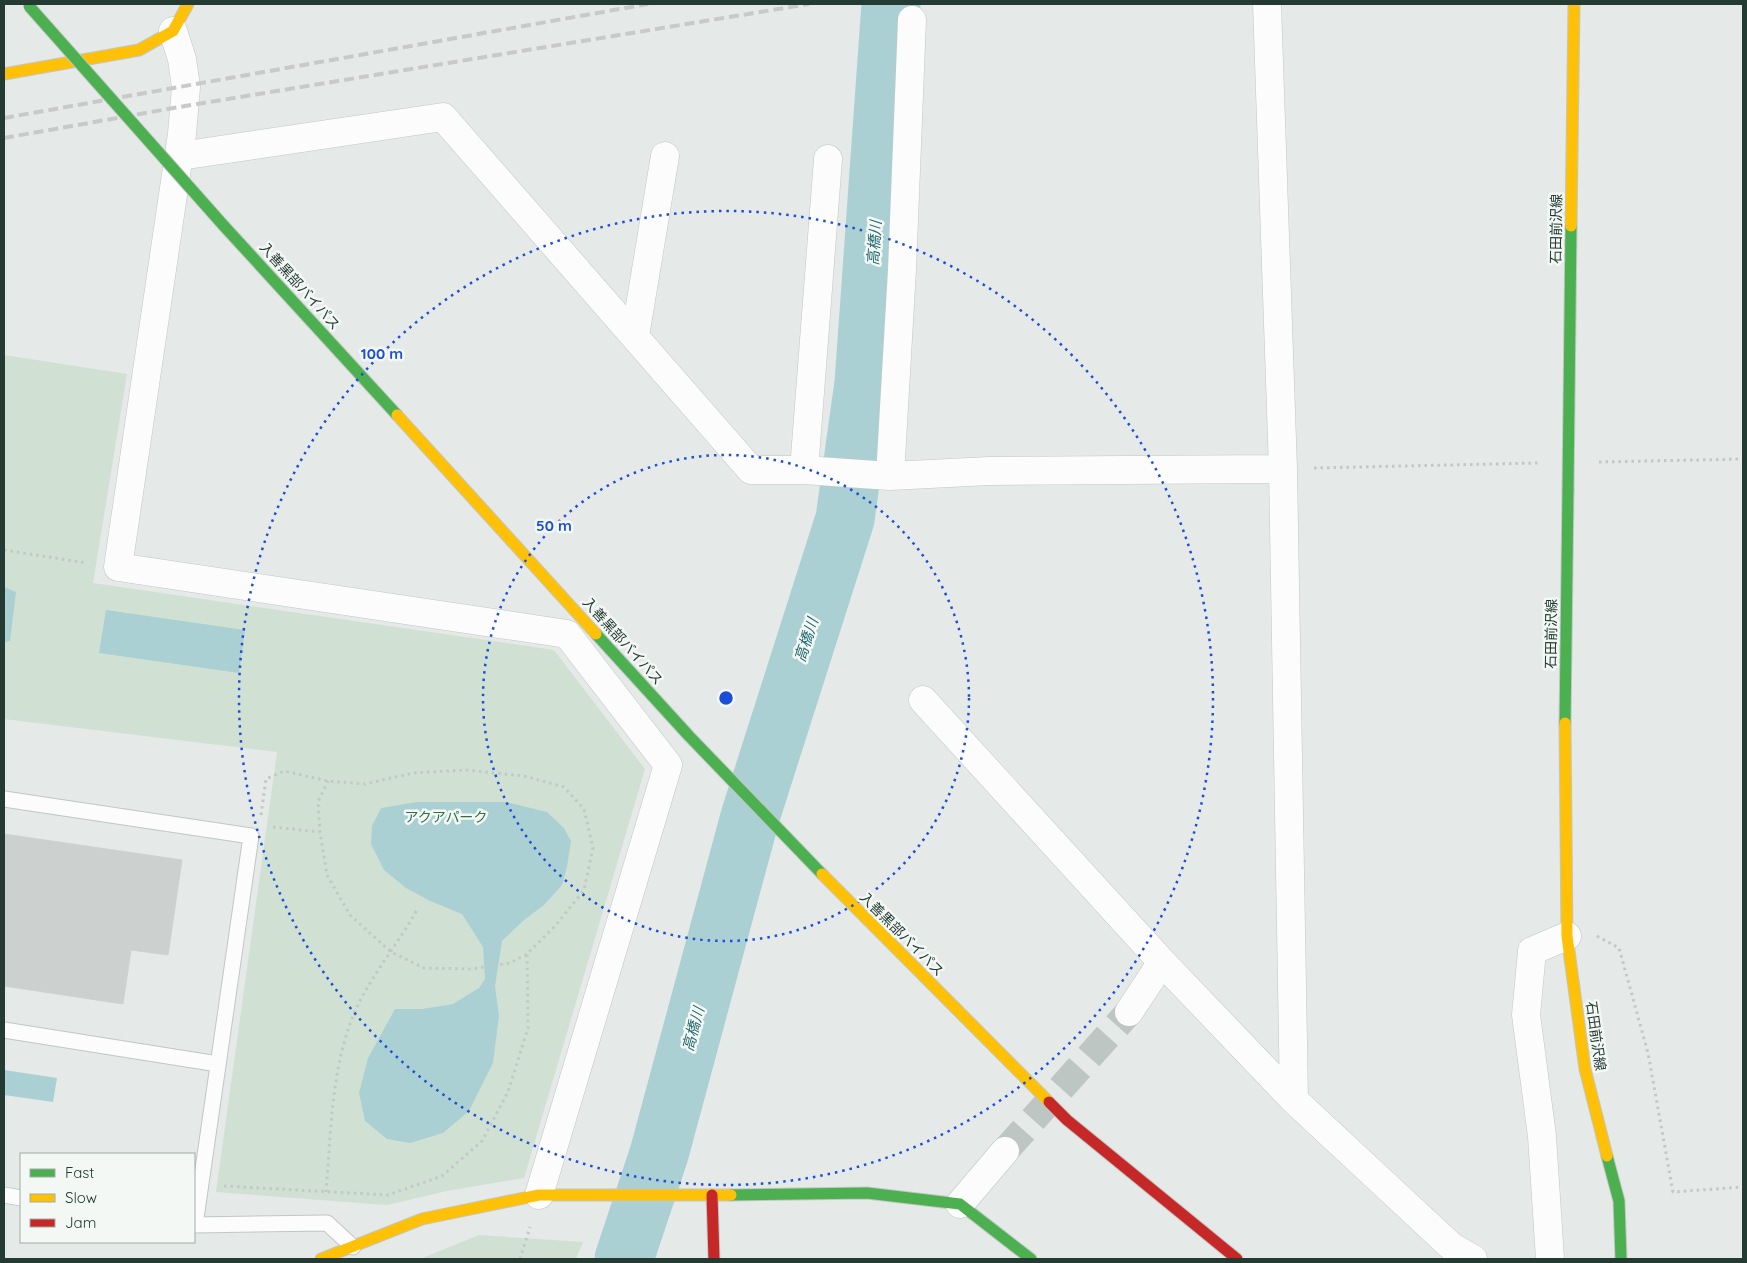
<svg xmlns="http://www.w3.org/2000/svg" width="1747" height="1263" font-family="Quicksand,'Noto Sans JP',sans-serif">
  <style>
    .green { fill: #d0e1d4 }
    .water { fill: #aad0d3 }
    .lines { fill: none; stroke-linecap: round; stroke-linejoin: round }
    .river { stroke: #aad0d3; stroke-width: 59 }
    .building { fill: #ccd1cf; stroke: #ced2d0 }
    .street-tunnel { stroke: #bec6c3; stroke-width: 28; stroke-dasharray: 28 14; stroke-linecap: butt }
    .lane-casing { stroke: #c2c6c4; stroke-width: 17 }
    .street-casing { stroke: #c2c6c4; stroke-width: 29 }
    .fast-casing { stroke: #c0c7c4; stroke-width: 13 }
    .slow-casing { stroke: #c0c7c4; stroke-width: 13 }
    .jam-casing { stroke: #c0c7c4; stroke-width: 13 }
    .path { stroke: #c2c9c5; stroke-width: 3; stroke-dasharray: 2.5 4; stroke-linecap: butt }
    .lane { stroke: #fbfcfb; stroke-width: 15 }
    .street { stroke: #fbfcfb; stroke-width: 28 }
    .fast { stroke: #4caf50; stroke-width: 11 }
    .slow { stroke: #ffc107; stroke-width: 11 }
    .jam { stroke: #c62828; stroke-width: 11 }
    .rail { stroke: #c7cac9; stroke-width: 4; stroke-dasharray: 10 5; stroke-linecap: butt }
    .fast-bridge-casing { stroke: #c0c7c4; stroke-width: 13; stroke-linecap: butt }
    .slow-bridge-casing { stroke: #c0c7c4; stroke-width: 13; stroke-linecap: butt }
    .fast-bridge { stroke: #4caf50; stroke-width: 11 }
    .slow-bridge { stroke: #ffc107; stroke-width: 11 }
    .ring { fill: none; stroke: #1d4ed8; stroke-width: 2.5; stroke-dasharray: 2.5 5 }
    .labels { text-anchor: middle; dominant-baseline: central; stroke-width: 5; stroke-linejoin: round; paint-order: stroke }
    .street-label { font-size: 14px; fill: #243b33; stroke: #f3f8f5 }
    .park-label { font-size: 14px; fill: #336d46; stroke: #f3f8f5 }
    .water-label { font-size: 15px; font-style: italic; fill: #256971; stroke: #f3f8f5 }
    .centre { fill: #1d4ed8; stroke: #f3f8f5; stroke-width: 2.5 }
    .ring-label { font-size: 15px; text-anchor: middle; font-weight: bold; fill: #1d4ed8; stroke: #f3f8f5; stroke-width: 5; stroke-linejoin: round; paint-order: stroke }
  </style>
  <rect width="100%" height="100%" fill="#e5e9e7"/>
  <path class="green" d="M4,355L127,374L93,583L554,650L645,769L524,1178L447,1191L387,1205L216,1192L277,752L4,719Z
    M479,1235L583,1242L576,1259H420Z"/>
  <path class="water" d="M4,587L16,592L10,641L4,642Z
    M106,610L245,630L239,673L99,653Z
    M417,802H506L547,812L564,828L571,841L567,867L562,885L544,905L524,920L502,941L495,986L499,1016L493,1063L469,1111L443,1133L410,1143L387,1139L365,1121L359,1093L368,1058L395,1009H422L453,1004L479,988L485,979L483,947L462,914L430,901L406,888L384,870L371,844L372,826L381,808Z
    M4,1070L57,1078L53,1102L4,1095Z"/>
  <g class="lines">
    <path class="river" d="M624,1259L659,1154L750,817L845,519L864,383L891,4"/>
  </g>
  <path class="building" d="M4,834L182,860L168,955L131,950L123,1004L4,986Z"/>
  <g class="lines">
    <path class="street-tunnel" d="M1005,1151L1129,1012"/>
    <g class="lane-casing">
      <path id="lane" d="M4,799L251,836L195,1225
        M4,1030L218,1064
        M4,1195L21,1198
        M194,1225L327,1223L353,1247"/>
    </g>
    <g class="street-casing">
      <path id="street" d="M1267,4L1283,469L1294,1100
        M912,20L902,270L890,476L989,471L1283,469
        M173,31L182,59L186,87L182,134L118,567L567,634L668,765L539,1195
        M180,156L443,117L751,470H804L828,159
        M635,336L665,156
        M804,470L890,476
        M923,700L1162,962L1129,1012
        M1162,962L1294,1100L1452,1247L1473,1259
        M960,1204L1005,1151
        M1550,1259L1542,1136L1526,1015L1532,951L1567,936"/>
    </g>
    <g class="fast-casing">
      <path id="fast" d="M224,226L397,415
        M596,634L689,736L822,874
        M1565,723L1568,490
        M1607,1156L1619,1201L1621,1259
        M731,1195L867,1193L960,1204L1031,1259"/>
    </g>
    <g class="slow-casing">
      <path id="slow" d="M4,74L139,50L173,31L188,4
        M397,415L596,634
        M1565,723L1567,936L1585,1069L1607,1156
        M822,874L1049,1102
        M321,1259L422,1219L539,1195H731"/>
    </g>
    <g class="jam-casing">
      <path id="jam" d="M1049,1102L1067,1120L1237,1259
        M712,1195L714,1259"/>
    </g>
    <path class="path" d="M1599,462L1743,459
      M1314,468L1538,463
      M4,550L87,563
      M261,815L266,779L284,771L328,781L365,784L413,773L466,770L524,776L564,787L584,809L593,848L584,890L556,925L527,954L510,963L471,969L424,968L391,952L350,915L327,875L320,832L318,802L328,781
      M273,827L320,832
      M1597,936L1619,948L1648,1053L1673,1192L1743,1187
      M224,1186L388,1195L442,1176L482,1141L508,1092L528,1028L527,954
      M326,1192C331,1133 331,1071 353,1016C369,977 398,945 418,908
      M520,1259L530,1227"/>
    <use href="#lane" class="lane"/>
    <use href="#street" class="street"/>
    <use href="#fast" class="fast"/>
    <use href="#slow" class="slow"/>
    <use href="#jam" class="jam"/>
    <path class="rail" d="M4,118L648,4
      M4,138L185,106L809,4"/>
    <g class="fast-bridge-casing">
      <path id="fast-bridge" d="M29,6L224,226
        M1568,490L1571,226"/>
    </g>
    <g class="slow-bridge-casing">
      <path id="slow-bridge" d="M1571,226L1574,4"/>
    </g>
    <use href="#fast-bridge" class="fast-bridge"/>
    <use href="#slow-bridge" class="slow-bridge"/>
  </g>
  <g class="ring">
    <circle cx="726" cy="698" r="243"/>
    <circle cx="726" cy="698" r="487"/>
  </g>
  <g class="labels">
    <g class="street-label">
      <text transform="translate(1556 229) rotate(-89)">石田前沢線</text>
      <text transform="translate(300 286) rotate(48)">入善黒部バイパス</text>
      <text transform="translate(1551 634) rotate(-89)">石田前沢線</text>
      <text transform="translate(623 641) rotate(48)">入善黒部バイパス</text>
      <text transform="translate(902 934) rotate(45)">入善黒部バイパス</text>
      <text transform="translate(1596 1036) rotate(82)">石田前沢線</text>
    </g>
    <g class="park-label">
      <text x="446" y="817">アクアパーク</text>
    </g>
    <g class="water-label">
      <text transform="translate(874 243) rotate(-86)">高橋川</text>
      <text transform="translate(806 640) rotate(-72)">高橋川</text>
      <text transform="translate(693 1029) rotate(-75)">高橋川</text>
    </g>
  </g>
  <circle cx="726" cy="698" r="8" class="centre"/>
  <g class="ring-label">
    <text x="382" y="359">100 m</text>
    <text x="554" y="531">50 m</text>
  </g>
  <rect width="1747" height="1263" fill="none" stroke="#243b33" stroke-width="10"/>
  <rect x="20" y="1153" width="175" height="90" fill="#f3f8f5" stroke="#a0aca7"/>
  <rect x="30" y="1169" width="25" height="8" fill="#4caf50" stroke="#a0aca7"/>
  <text x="65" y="1178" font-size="15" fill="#243b33">Fast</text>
  <rect x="30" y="1194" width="25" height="8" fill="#ffc107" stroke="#a0aca7"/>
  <text x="65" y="1203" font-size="15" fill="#243b33">Slow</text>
  <rect x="30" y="1219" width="25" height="8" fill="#c62828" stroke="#a0aca7"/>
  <text x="65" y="1228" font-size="15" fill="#243b33">Jam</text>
</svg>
